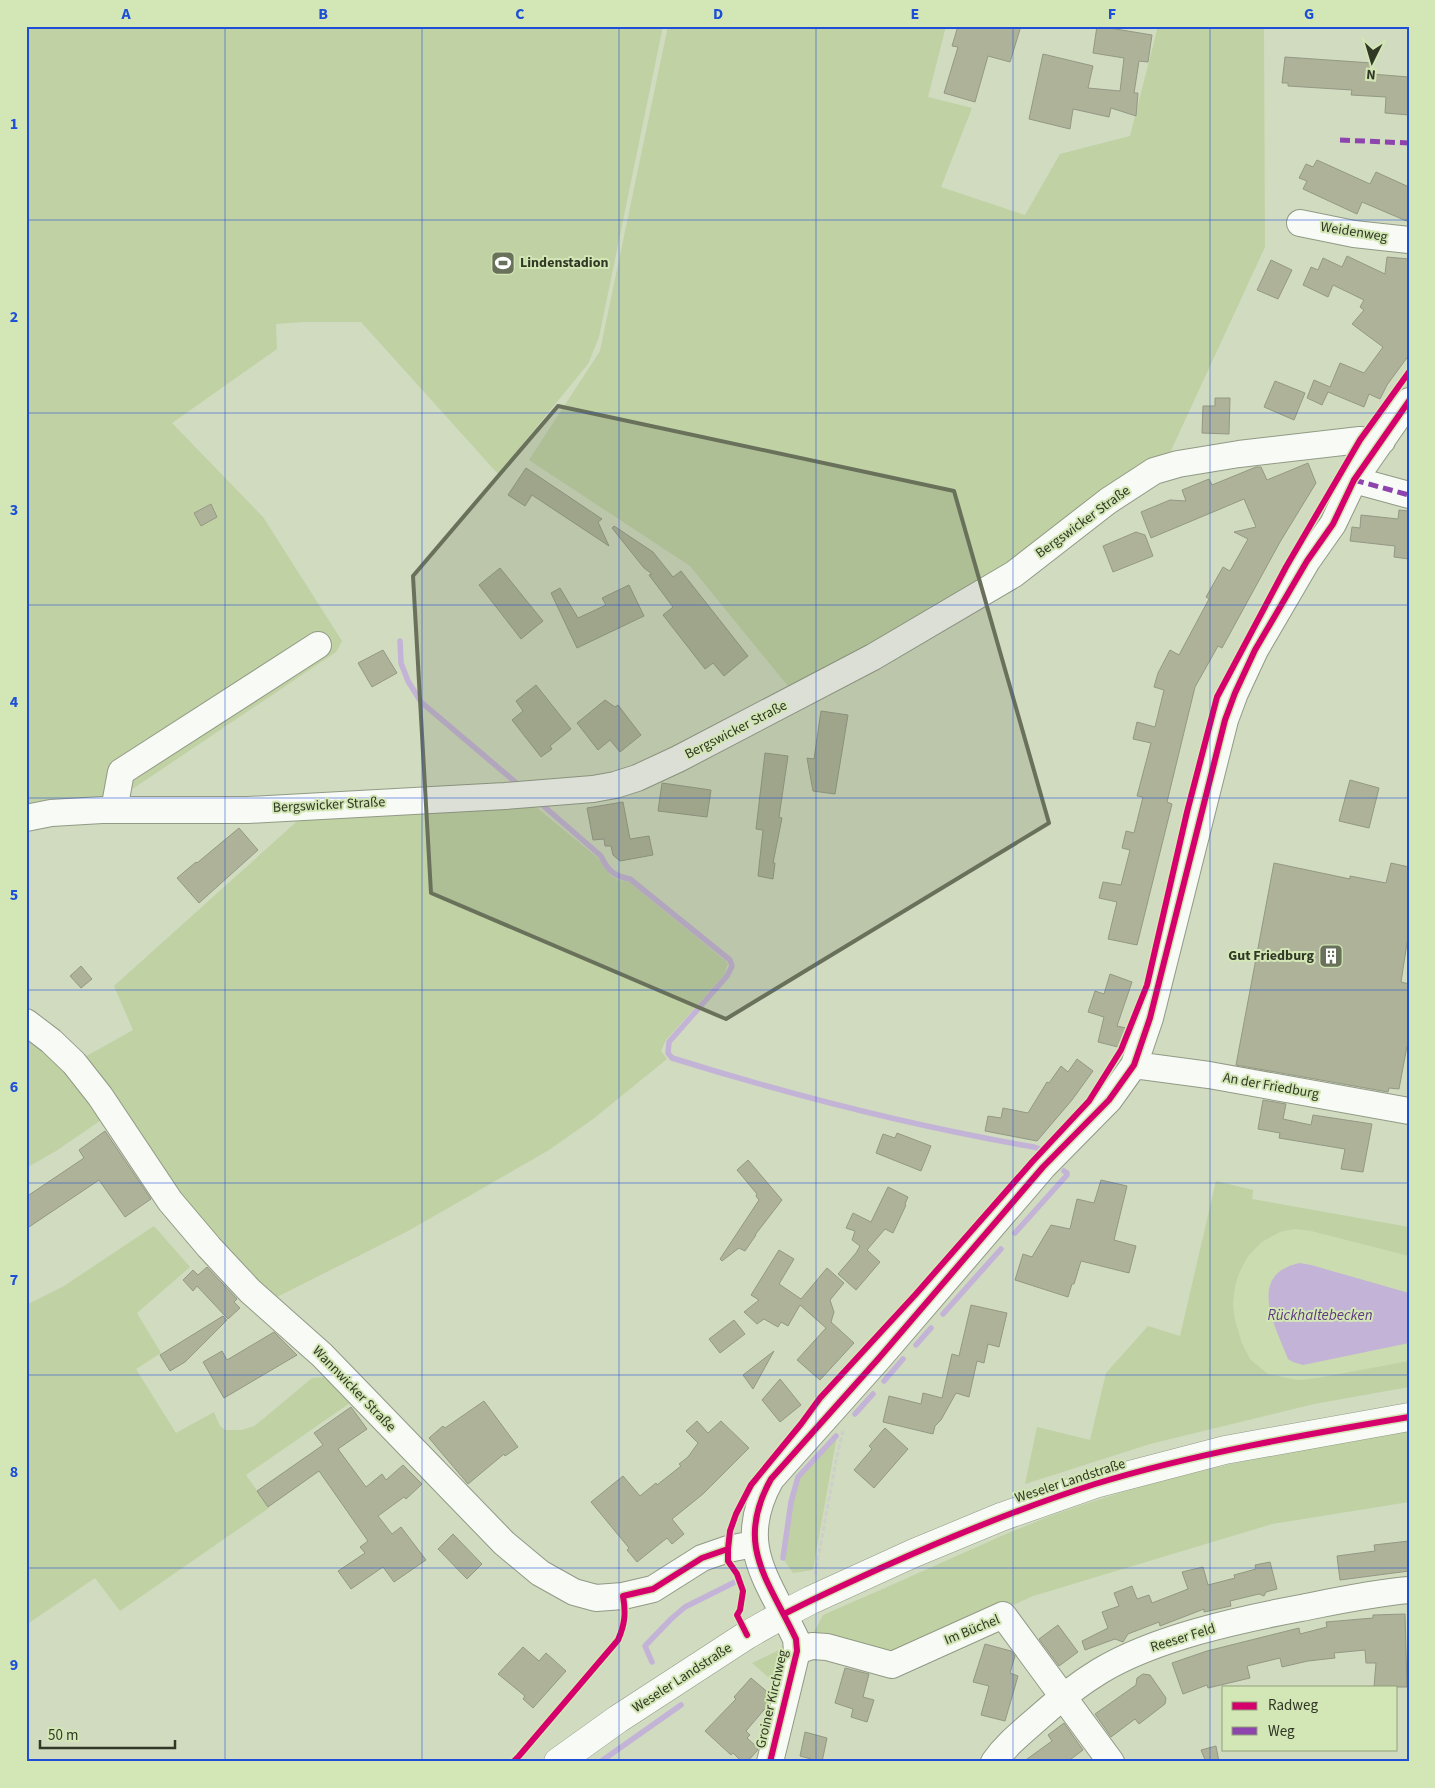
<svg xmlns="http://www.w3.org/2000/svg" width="1435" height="1788" font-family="'Source Sans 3',sans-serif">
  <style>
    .built { fill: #cbdcb1 }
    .green { fill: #c0d1a4 }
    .water { fill: #c3b3d6 }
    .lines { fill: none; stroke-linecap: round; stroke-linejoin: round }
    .stream { stroke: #c3b3d6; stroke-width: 5.5 }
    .building { fill: #adb298; stroke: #949884 }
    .minor-casing { stroke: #919a85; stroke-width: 28 }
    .major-casing { stroke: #919a85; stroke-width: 29 }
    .path { stroke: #cdd0c8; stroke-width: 3; stroke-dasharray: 5 2.5; stroke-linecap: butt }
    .minor { stroke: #f8faf6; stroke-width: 26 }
    .major { stroke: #f8faf6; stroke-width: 28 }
    .quiet { stroke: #8e44ad; stroke-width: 5; stroke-dasharray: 10 5; stroke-linecap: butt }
    .cycleway-casing { stroke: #d3e6b5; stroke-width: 9 }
    .cycleway { stroke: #d6006c; stroke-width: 6 }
    .marked { fill: #69715b; fill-opacity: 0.2; stroke: #69715b; stroke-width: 4; stroke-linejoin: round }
    .grid { fill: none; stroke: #1d4ed8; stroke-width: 1; stroke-opacity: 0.55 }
    .labels { text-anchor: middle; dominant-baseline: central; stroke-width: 4; stroke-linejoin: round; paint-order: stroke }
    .street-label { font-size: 14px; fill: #313825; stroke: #d3e6b5 }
    .poi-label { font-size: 14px; font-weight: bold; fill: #313825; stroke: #d3e6b5; text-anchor: start }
    .water-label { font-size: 15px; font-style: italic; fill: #5f3983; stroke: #d3e6b5 }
    .neatline { fill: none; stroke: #1d4ed8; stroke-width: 2 }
    .grid-label { font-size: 16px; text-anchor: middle; font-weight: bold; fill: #1d4ed8 }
  </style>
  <rect width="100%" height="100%" fill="#d0dbc0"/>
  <path class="built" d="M1294,1229L1311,1231L1409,1256V1361L1317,1378L1298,1380L1268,1374L1250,1359L1242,1343L1235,1320L1233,1304L1235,1286L1240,1271L1249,1255L1262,1242L1280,1232Z"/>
  <path class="green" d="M26,26H663L599,337L588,364L498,474L361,322H304L276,324L277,349L172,423L263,517L342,641L336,652L113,802L26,809Z
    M668,26H946L928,97L972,108L941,187L1025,215L1060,154L1130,136L1158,26H1264L1265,247L1168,457L1020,560L792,691L690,566L529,460L600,351Z
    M531,803L598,858L611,876L619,880L629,882L728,963L724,975L666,1040L661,1051L667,1059L593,1119L549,1150L408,1231L267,1302L232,1251L183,1198L74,1063L133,1030L114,986L304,815Z
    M26,1038L40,1047L107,1116L56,1151L26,1168Z
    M1216,1181L1253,1190L1252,1199L1409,1227V1256L1311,1231L1294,1229L1280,1232L1262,1242L1249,1255L1240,1271L1235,1286L1233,1304L1235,1320L1242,1343L1250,1359L1268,1374L1298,1380L1317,1378L1409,1361V1387L1314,1404L1150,1444L1025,1484L1037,1427L1090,1440L1106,1373L1148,1326L1180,1336Z
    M154,1226L190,1267L137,1313L161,1353L136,1369L176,1433L214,1412L220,1426L225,1430H242L254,1426L263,1419L312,1378L325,1377L357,1398L246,1475L269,1508L120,1611L95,1578L26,1625V1305L64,1286Z
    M1409,1429V1502L1272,1524L1033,1596L892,1660L812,1636L823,1615C862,1598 901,1581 941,1563C984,1544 1028,1523 1073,1508C1182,1471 1296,1449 1409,1429Z
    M835,1434L837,1436L813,1570L793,1573L782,1557L789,1501L797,1476Z
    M781,1649L786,1662L782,1689L752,1663Z"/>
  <path class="water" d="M1300,1263L1311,1265L1409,1293V1343L1303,1365L1293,1362L1288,1359C1275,1326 1246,1274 1300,1263Z"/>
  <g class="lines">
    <path class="stream" d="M400,641L401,663L408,681L421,702L520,786
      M539,802L601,856C608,871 614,876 630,879L730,960L732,966L727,976L669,1042L668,1053L672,1058C791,1095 911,1126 1034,1147L1040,1149
      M1015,1233L1067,1175V1173L1064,1171
      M943,1314L1001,1249
      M916,1345L931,1328
      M884,1381L903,1359
      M855,1414L873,1394
      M783,1558L791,1502L798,1477L836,1436
      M652,1662L645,1646L671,1619L685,1607L735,1582
      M600,1762L681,1705"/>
  </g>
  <path class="building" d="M958,26H1021L1010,62L988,56L975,102L944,93L958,47L952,46Z
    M1097,26L1152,35L1148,62L1139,61L1134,93H1138L1136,116L1111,108L1109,117L1073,109L1070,129L1029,119L1043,54L1093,66L1088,88L1120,91L1124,58L1093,53Z
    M1285,57L1372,63L1371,74L1409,77V115L1385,113L1386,97L1351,95L1352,90L1288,86V83H1282Z
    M1317,160L1370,184L1376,172L1409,187V222L1362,202L1357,214L1303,189L1307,181L1299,178L1306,164L1313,167Z
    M1347,256L1385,274L1387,257L1409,259V355L1387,385L1380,399L1369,394L1364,407L1328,392L1322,405L1307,398L1314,380L1330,387L1340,363L1364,373L1383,347L1352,324L1364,310L1360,307L1364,300L1333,285L1328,297L1303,285L1311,267L1318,270L1323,258L1342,267Z
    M1271,260L1292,270L1278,299L1257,290Z
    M1275,381L1305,393L1294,420L1264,407Z
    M1215,398H1230L1229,434L1202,433L1203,406H1215Z
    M1308,463L1316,483L1280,542L1222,648L1218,646L1195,687L1167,802L1172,804L1137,945L1108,939L1117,902L1099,898L1103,882L1121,885L1130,850L1122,848L1126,831L1134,833L1143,797L1137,796L1151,743L1133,739L1137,722L1155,727L1164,690L1154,687L1158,673L1170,650L1179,655L1209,599L1206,597L1223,567L1230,571L1248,539L1234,532L1256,527L1244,499L1151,538L1141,512L1170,500L1186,501L1182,490L1209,479L1212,485L1256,467H1261L1267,480Z
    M526,468L602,519L598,522L609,546L532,495L525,506L508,495Z
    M211,504L217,517L201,526L194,513Z
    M1399,510L1409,511V559L1394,557L1395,546L1350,541L1352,527L1360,528L1361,515L1398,519Z
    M614,526L653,552L673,577L681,571L748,656L724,676L713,663L705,669L663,615L673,607L649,575L652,574L644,568L612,528Z
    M1136,532L1145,535L1153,556L1113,572L1103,546Z
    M500,568L543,621L521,639L479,585Z
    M629,585L644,616L577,648L551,593L560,588L578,618L606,605L602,598Z
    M383,650L397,673L372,687L358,663Z
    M536,685L571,729L550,746L552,749L541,757L512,720L523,711L516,701Z
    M605,700L615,707L618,705L641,735L620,752L610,740L598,750L577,723Z
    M821,711L848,715L835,794L813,791L807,758L814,759Z
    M765,753L788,756L779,817L782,818L773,863H775L773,879L758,876L763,830L756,829Z
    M1350,780L1379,788L1369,828L1339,821Z
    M662,783L711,790L707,817L658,811Z
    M623,802L630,839L649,836L653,855L620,861L613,855L611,846H605L604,839L593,840L587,808Z
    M239,828L258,850L199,903L177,878L196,862L197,863Z
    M1274,863L1350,879V876L1386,883L1391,863L1409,867V930L1401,982L1409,984V1046H1407L1399,1089L1389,1088L1388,1092L1236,1065Z
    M81,966L92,979L81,988L70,976Z
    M1110,974L1132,982L1117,1026L1126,1028L1118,1047L1098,1042L1104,1017L1088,1012L1095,991L1104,994Z
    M1077,1059L1093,1071L1072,1100L1037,1141L985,1131L988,1116L1001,1118L1003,1108L1028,1113L1047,1082L1049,1083L1061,1066L1068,1072Z
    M1263,1100L1286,1104L1283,1119L1311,1125L1313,1115L1372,1124L1363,1172L1341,1169L1345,1149L1279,1138L1280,1133L1258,1129Z
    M105,1131L151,1199L125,1217L99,1180L26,1229V1197L84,1158L79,1150Z
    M897,1133L931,1146L921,1171L876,1153L883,1134L895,1138Z
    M748,1160L782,1200L755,1235H756L745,1251L739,1248L722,1261L720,1259L759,1200L756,1196L757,1194L737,1170Z
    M1101,1180L1127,1186L1114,1240L1136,1246L1129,1273L1081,1261L1074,1284H1072L1068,1297L1015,1280L1023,1254L1032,1257L1051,1225L1070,1229L1077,1199L1094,1203Z
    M888,1187L908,1197L905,1204L906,1205L893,1233L885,1229L867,1250L880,1262L856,1290L838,1274L856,1253L860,1246L852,1240L855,1231L846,1228L853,1213L871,1222Z
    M779,1250L794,1259L779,1284L801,1299L827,1268L844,1283L830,1300L834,1312L831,1322L854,1343L820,1380L797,1360L826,1328L800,1305L788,1326L781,1322L778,1327L764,1319L757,1324L744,1312L759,1300L751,1295Z
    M207,1267L237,1299L234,1302L240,1308L228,1319L197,1286L193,1291L183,1280L193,1270L198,1275Z
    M971,1305L1007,1313L999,1347L988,1344L984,1363L977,1361L969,1397L956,1393L941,1420L935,1426L933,1434L883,1422L889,1396L921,1404L923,1393L942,1398L952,1354L959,1356Z
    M223,1316L227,1320L185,1362L170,1371L160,1355Z
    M734,1320L745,1334L720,1353L709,1339Z
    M274,1332L297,1355L224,1398L203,1362L222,1351L227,1360Z
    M774,1351L753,1389L743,1375Z
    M780,1379L801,1405L780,1422L762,1400Z
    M484,1401L518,1447L505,1456L504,1454L468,1484L429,1438L443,1426L445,1428Z
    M351,1407L367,1429L338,1449L366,1487L382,1474L386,1480L403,1465L422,1484L406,1499L404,1497L378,1516L392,1534L401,1527L426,1560L394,1582L383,1567L351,1589L338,1571L365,1553L360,1547L368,1541L319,1471L268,1507L257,1491L323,1445L314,1433Z
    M697,1421L708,1433L721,1421L749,1448L703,1494L672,1519L684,1534L672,1544L667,1538L637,1562L627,1550L629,1548L591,1502L623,1476L640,1496L656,1483L657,1485L681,1466L679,1464L688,1457L698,1443L686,1431Z
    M885,1428L908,1449L874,1488L854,1470L872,1449L869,1446Z
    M453,1534L482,1564L467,1579L438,1549Z
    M1409,1541V1571L1340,1580L1337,1556L1375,1551L1374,1545Z
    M1270,1562L1277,1589L1266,1592L1264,1596L1259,1594L1230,1601L1231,1606L1204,1612V1609L1160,1626L1159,1622L1128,1634L1123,1642L1115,1639L1085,1650L1082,1641L1108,1628L1102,1612L1119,1606L1114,1593L1132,1586L1137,1599L1149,1595L1152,1603L1188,1589L1182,1572L1203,1567L1208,1585L1235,1578L1234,1575L1256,1569L1255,1565Z
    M1405,1614L1407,1687H1374L1376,1663H1366L1365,1650L1334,1653L1335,1658L1308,1661L1282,1667L1280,1658L1247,1666L1250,1678L1208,1688L1207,1685L1183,1694L1172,1663L1207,1651L1299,1628L1300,1634L1327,1627L1326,1622L1373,1618V1615Z
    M1058,1625L1078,1652L1059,1666L1039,1639Z
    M985,1644L1011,1651L1015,1656L1010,1673L1018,1676L1005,1721L981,1715L989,1686L973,1682Z
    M523,1647L539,1661L546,1653L566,1671L533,1708L523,1699L525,1696L498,1674Z
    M845,1668L869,1674L863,1697L874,1700L867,1722L851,1717L853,1709L835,1703Z
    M1143,1674L1150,1675L1166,1698L1165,1704L1139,1724L1135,1719L1111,1737L1095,1714L1136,1685L1137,1678Z
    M751,1678L771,1695L769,1704L746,1731L750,1735L747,1738L758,1748L757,1751L747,1762H742L733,1753L731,1755L705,1731L736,1699L734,1697Z
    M1064,1723L1083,1750L1067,1762H1023L1052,1741L1048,1735Z
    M805,1732L827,1738L822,1762L800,1756Z
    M1216,1746L1219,1762H1206L1201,1750Z"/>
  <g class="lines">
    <g class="minor-casing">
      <path id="minor" d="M1300,223L1354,234L1409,240
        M1354,480L1409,495
        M114,810L121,772L318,645
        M26,818L51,813L102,810H248L505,796L593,789L615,785L637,778L678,759L873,657L1014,574L1108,501L1154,471L1178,464L1239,454L1360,440L1382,441
        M26,1022L51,1041L74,1063L100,1096L170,1201L209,1247L250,1291L322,1355L504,1543L540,1573L574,1592L596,1598L623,1596L653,1589L702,1558L728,1549L754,1544
        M1134,1065L1209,1075L1409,1111
        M797,1651L812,1646L827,1647L892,1665L1003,1615L1111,1762
        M770,1762L797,1651L796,1639C768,1579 734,1545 771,1479L879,1358L1043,1167L1109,1100L1134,1065L1150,1018L1225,720L1235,693L1255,650L1307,561L1333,524L1354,480L1409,401
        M994,1762C1006,1745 1021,1733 1037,1719C1056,1702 1077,1685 1100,1671C1155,1638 1237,1620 1301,1608C1336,1601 1373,1593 1409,1590"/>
    </g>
    <g class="major-casing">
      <path id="major" d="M558,1762L618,1719L747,1635L784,1614L811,1600L914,1553L1001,1517L1095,1484L1225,1450L1409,1417"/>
    </g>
    <path class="path" d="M815,1575L836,1461L843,1431"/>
    <use href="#minor" class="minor"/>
    <use href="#major" class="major"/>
    <path class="quiet" d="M1340,140L1409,143
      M1354,480L1409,495"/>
    <g class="cycleway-casing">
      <path id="cycleway" d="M784,1614C817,1597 850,1582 883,1567C952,1536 1023,1507 1095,1484C1197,1453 1303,1435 1409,1417
        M747,1635L737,1615L740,1610L743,1591L737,1574L728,1561V1549L730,1531L736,1514L751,1485L801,1424L820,1398L915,1295L1032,1162L1089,1101L1121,1050L1147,985L1187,812L1217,697L1286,567L1360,440L1409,372
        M513,1762L519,1756L618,1640C625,1624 626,1613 623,1596L653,1589L702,1558L728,1549
        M770,1762L797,1651L796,1639C768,1579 734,1545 771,1479L879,1358L1043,1167L1109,1100L1134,1065L1150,1018L1225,720L1235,693L1255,650L1307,561L1333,524L1354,480L1409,401"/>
    </g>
    <use href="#cycleway" class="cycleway"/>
  </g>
  <path class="marked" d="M558,406L954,491L1049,823L726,1019L431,893L413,576Z"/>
  <path class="grid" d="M225,26V1762M422,26V1762M619,26V1762M816,26V1762M1013,26V1762M1210,26V1762M26,220H1409M26,413H1409M26,605H1409M26,798H1409M26,990H1409M26,1183H1409M26,1375H1409M26,1568H1409"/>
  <defs>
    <g id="stadium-square" transform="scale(1.25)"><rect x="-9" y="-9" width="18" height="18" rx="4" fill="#69715b" stroke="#d3e6b5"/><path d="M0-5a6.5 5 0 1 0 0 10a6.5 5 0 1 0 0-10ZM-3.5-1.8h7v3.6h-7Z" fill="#fff"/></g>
    <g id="building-square" transform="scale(1.25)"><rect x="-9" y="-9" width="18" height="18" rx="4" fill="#69715b" stroke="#d3e6b5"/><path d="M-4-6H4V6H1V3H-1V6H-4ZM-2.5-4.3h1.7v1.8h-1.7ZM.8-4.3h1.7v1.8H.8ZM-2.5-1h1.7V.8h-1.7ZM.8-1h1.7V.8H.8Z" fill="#fff"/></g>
  </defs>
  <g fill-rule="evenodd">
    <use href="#stadium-square" x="503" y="263"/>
    <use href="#building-square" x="1331" y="956"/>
  </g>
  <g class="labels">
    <g class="street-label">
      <text transform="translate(1354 232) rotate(9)">Weidenweg</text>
      <text transform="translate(1083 522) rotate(-36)">Bergswicker Straße</text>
      <text transform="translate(736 730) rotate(-27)">Bergswicker Straße</text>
      <text transform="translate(329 805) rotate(-3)">Bergswicker Straße</text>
      <text transform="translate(1271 1086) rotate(10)">An der Friedburg</text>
      <text transform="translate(354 1389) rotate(46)">Wannwicker Straße</text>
      <text transform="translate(1070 1481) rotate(-18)">Weseler Landstraße</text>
      <text transform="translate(972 1630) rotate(-22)">Im Büchel</text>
      <text transform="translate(1183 1638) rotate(-17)">Reeser Feld</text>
      <text transform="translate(682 1678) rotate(-33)">Weseler Landstraße</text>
      <text transform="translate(772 1699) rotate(-77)">Groiner Kirchweg</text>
    </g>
    <g class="poi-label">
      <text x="520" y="263">Lindenstadion</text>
      <text x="1314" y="956" text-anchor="end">Gut Friedburg</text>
    </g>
    <g class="water-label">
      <text x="1320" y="1315">Rückhaltebecken</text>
    </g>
  </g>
  <rect width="1435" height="1788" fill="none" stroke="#d3e6b5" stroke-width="55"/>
  <rect x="1222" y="1686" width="175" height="65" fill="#d3e6b5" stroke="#92a07b"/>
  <rect x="1232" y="1702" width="25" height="8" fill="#d6006c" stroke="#92a07b"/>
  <text x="1268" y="1710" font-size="15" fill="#313825">Radweg</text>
  <rect x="1232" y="1727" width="25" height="8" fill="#8e44ad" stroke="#92a07b"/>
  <text x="1268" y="1736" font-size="15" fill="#313825">Weg</text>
  <g transform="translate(1372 62) rotate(185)" stroke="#d3e6b5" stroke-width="4" paint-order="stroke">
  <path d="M0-4L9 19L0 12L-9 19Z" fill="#313825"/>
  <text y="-8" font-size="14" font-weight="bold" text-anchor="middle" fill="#313825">N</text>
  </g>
  <path d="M40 1740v8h135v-8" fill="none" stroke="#313825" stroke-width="2.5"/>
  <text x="48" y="1740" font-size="15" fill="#313825" stroke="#d3e6b5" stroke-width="4" paint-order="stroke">50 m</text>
  <rect x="28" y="28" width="1380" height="1732" class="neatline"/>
  <g class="grid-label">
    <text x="126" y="19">A</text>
    <text x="323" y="19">B</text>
    <text x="520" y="19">C</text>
    <text x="718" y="19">D</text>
    <text x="915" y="19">E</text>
    <text x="1112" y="19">F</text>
    <text x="1309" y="19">G</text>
    <text x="14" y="129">1</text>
    <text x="14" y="322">2</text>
    <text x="14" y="515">3</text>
    <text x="14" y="707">4</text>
    <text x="14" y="900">5</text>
    <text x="14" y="1092">6</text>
    <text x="14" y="1285">7</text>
    <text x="14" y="1477">8</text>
    <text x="14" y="1670">9</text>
  </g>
</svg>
